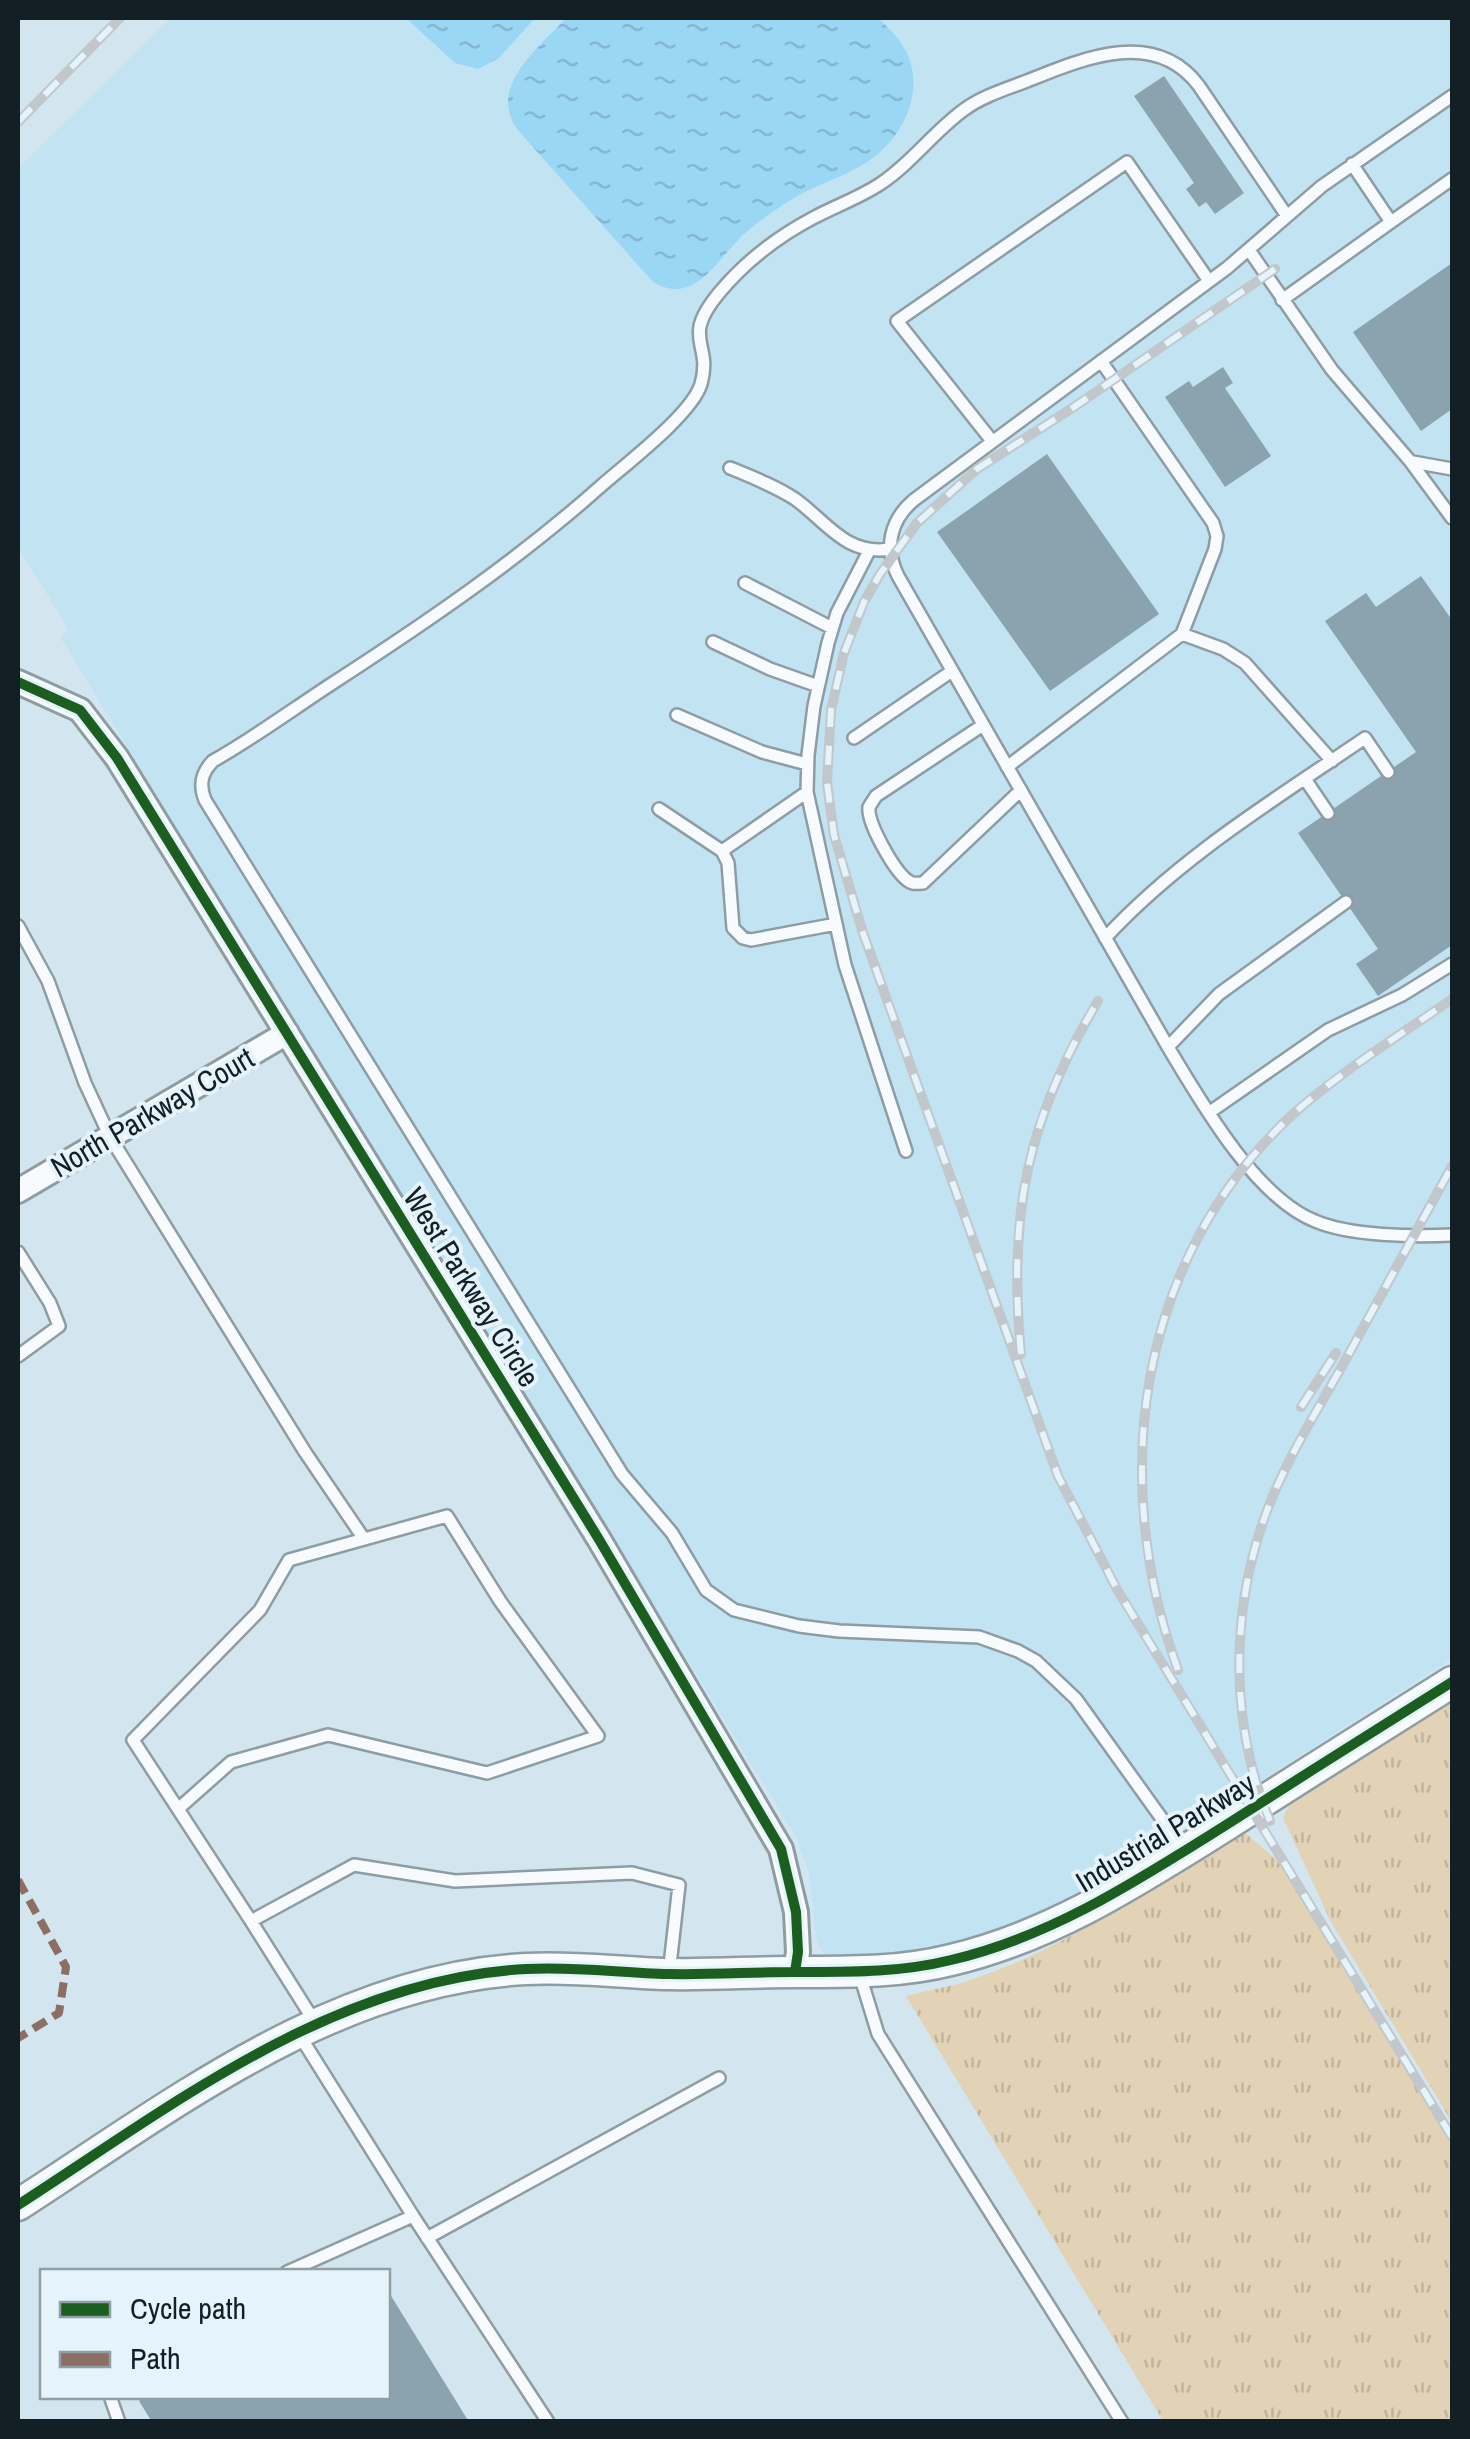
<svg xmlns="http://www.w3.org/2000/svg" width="1470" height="2439" font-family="'Archivo Narrow',sans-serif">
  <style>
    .built { fill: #c2e3f2 }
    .grass { fill: url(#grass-tufts) }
    .water { fill: url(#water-ripples) }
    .building { fill: #8ba3af }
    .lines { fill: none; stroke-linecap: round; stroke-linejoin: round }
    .lane-casing { stroke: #8e9ca3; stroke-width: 16 }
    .street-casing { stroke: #8e9ca3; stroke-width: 28 }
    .secondary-casing { stroke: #8e9ca3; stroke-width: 35 }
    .lane { stroke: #f8fbfd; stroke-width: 11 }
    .street { stroke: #f8fbfd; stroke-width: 22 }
    .secondary { stroke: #f8fbfd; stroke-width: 30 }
    .rail-casing { stroke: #c1c7ca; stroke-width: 10 }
    .rail { stroke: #e5f3fa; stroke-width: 6; stroke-dasharray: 19; stroke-linecap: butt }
    .quiet { stroke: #8d6e63; stroke-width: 8; stroke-dasharray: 15 8; stroke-linecap: butt }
    .cycleway-casing { stroke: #e5f3fa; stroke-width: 16 }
    .cycleway { stroke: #1b5e20; stroke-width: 10 }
    .labels { text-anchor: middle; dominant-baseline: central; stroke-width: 8; stroke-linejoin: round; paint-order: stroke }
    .street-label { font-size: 30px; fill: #122026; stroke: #e5f3fa }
  </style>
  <defs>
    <pattern id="grass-tufts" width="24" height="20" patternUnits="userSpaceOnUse" patternTransform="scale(2.5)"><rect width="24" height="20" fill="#e2d3b7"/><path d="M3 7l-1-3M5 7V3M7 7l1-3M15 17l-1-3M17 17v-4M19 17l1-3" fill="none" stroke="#c1b59d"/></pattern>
    <pattern id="water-ripples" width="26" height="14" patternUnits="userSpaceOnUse" patternTransform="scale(2.5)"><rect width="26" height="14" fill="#9ad7f5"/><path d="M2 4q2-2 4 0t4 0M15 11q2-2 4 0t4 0" fill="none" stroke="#84b8d2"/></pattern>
  </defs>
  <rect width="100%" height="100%" fill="#d3e6ef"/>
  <path class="built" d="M171,18H1452V1659L1106,1879L1040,1913L976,1937L913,1952L831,1959L821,1951L816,1939L809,1872L796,1837L60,637L69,630L18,547V168Z"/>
  <path class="grass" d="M1452,1700V2122L1331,1922L1283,1818L1291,1800Z
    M1243,1831L1280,1863L1452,2145V2421H1163L906,1996C928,1990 952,1987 973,1979C1070,1946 1157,1885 1243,1831Z"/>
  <path class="water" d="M406,18H535L499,58L478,69L455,63Z
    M566,18H878C889,28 900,39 907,53C925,91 903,138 870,160C851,173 828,181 807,191C785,202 763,218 744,234C717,259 695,307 653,282L517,129C487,86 540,47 566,18Z"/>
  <path class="building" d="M1164,76L1244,193L1215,214L1206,202L1199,207L1186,189L1194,183L1134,96Z
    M1452,263V409L1421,431L1353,332Z
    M1223,367L1233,383L1225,388L1271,456L1225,487L1165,397L1189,381L1193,387Z
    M1047,454L1159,614L1050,691L937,532Z
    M1421,576L1452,620V945L1378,996L1356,964L1378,949L1298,833L1416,752L1325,621L1366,593L1376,607Z
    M388,2291L469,2422H152L139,2401L145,2396H388Z"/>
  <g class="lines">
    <g class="lane-casing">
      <path id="lane" d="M1452,96L1322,186L1227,268L914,500C890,520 884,548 898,576L1168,1047C1201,1102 1255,1197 1315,1221C1350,1236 1414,1237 1452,1235
        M1391,222L1452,179
        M1249,250L1332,370L1410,461L1452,518
        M1282,300L1391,222L1352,164
        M992,441L897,321L1127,162L1209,281
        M1413,462L1452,469
        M730,468C752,477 775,486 795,499C827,522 846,556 890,549
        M869,551L837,613L828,643L814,706L808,755L807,792L845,965L906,1151
        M745,583L832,628
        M1182,634L1223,649L1245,663L1332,761
        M713,642L770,669L818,686
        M677,715L762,752L807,764
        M983,725L876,796L869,807C867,823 894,870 907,880C913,885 916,883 923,883L1021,790
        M854,738L952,671
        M1007,767L1182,634L1215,549L1217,536L1213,523L1101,361
        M1305,779L1328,813
        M659,809L722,851L728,863L733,928L743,938L751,940L836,924
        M722,851L807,792
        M18,926L48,981L85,1083L110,1137L305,1452L364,1539
        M1105,938C1180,857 1274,800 1365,738L1388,772
        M1168,1047L1219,994L1346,902
        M1210,1112L1328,1030L1402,995L1452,964
        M18,1252L50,1303L59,1326L18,1356
        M178,1809L231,1762L328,1735L487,1773L598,1736L500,1601L447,1516L289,1560L260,1610L133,1740L251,1921
        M1185,1851L1076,1699L1036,1661L1018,1651L979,1637L839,1631L799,1626L734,1610L706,1590L672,1533L622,1474L205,800C199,785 201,773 213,761C254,738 293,709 333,683C427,622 518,560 601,486C626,464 692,414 701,384C713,342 680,340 719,293C745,262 777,237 813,218C835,206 859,198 880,184C912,163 934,131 965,109C983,96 1006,89 1027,81C1082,59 1155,27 1199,86L1287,216
        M859,1972L878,2034L1122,2422
        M316,2024L251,1921L354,1865L455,1881L632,1873L679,1885L669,1974
        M300,2036L413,2216
        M427,2238L719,2078
        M287,2272L413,2216L548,2422
        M110,2396L119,2422"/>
    </g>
    <g class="street-casing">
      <path id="street" d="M18,682L80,710L117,758L600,1541L781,1849L796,1912L798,1952L795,1972
        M18,1191L287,1033"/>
    </g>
    <g class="secondary-casing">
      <path id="secondary" d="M18,2205C173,2105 334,1979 526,1969C574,1966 621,1973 668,1974C710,1975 752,1972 794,1972C848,1972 899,1973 951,1960C1053,1936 1138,1880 1226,1825C1301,1777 1377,1729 1452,1682"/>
    </g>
    <use href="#lane" class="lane"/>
    <use href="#street" class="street"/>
    <use href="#secondary" class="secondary"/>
    <g class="rail-casing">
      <path id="rail" d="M18,122L120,18
        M1275,269L1074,407L977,469L917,523L880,574L864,602L844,653L831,710L827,783L834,835L863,933L1058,1476L1118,1591L1452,2137
        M1021,1354C1008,1216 1026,1121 1098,1001
        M1301,1407L1336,1353
        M1178,1670C1108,1478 1137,1259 1292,1115C1341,1071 1399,1036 1452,999
        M1270,1821C1229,1723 1230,1608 1268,1508C1288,1456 1319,1408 1346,1359C1381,1295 1417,1230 1452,1166"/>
    </g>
    <use href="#rail" class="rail"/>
    <path class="quiet" d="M18,1880L66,1967L59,2013L18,2038"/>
    <g class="cycleway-casing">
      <path id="cycleway" d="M18,682L80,710L117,758L600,1541L781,1849L796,1912L798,1952L795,1972
        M18,2205C173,2105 334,1979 526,1969C574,1966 621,1973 668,1974C710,1975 752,1972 794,1972C848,1972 899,1973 951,1960C1053,1936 1138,1880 1226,1825C1301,1777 1377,1729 1452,1682"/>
    </g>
    <use href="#cycleway" class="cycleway"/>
  </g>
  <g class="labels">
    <g class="street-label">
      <text transform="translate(152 1112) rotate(-30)">North Parkway Court</text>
      <text transform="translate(472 1287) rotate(58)">West Parkway Circle</text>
      <text transform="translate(1165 1832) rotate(-31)">Industrial Parkway</text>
    </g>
  </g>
  <rect width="1470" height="2439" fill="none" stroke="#122026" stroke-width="40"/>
  <rect x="40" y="2269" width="350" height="130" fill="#e5f3fa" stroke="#919fa5" stroke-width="2.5"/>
  <rect x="60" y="2302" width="50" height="15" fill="#1b5e20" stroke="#919fa5" stroke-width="2.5"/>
  <text x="130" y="2319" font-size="30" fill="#122026">Cycle path</text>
  <rect x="60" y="2352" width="50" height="15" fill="#8d6e63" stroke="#919fa5" stroke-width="2.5"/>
  <text x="130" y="2369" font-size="30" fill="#122026">Path</text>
</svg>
